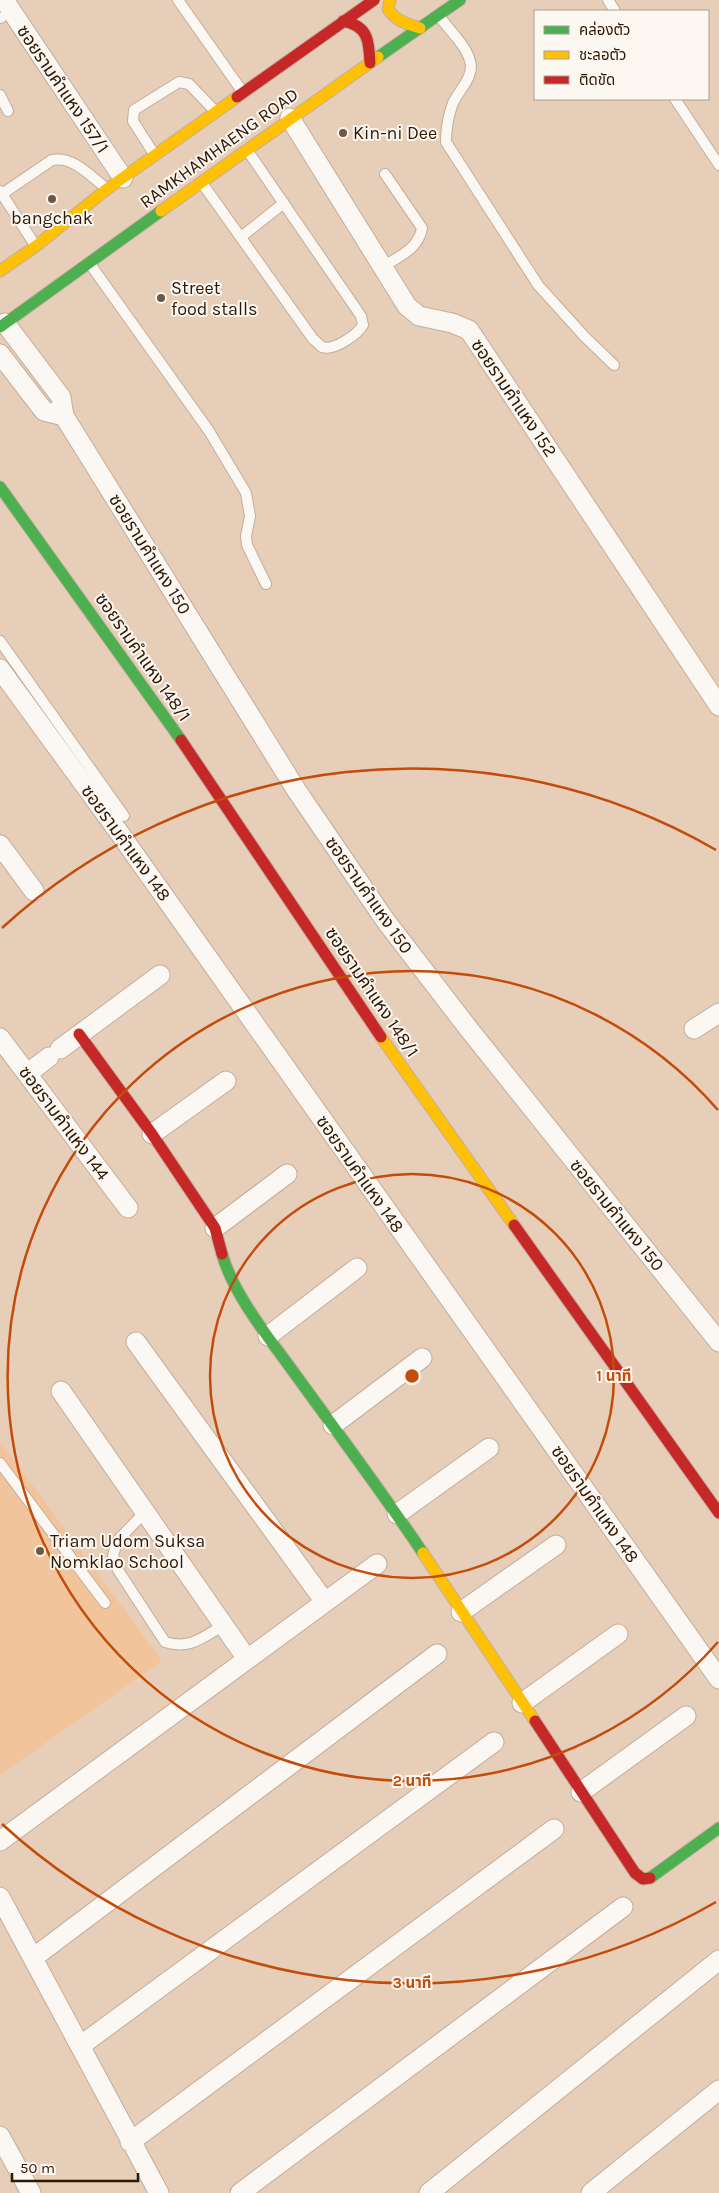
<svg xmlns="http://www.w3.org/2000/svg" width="719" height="2193" font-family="Karla,'Noto Sans Thai',sans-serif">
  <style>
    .built { fill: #f2c49c }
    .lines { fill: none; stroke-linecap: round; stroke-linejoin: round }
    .lane-casing { stroke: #c3ad9a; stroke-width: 12 }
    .street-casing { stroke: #c3ad9a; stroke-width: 21 }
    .fast-casing { stroke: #c3ad9a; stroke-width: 13 }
    .slow-casing { stroke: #c3ad9a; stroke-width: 13 }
    .jam-casing { stroke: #c3ad9a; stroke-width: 13 }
    .lane { stroke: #fbf8f4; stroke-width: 10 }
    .street { stroke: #fbf8f4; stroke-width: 19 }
    .fast { stroke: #4caf50; stroke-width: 11 }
    .slow { stroke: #ffc107; stroke-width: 11 }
    .jam { stroke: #c62828; stroke-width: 11 }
    .ring { fill: none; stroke: #c34c0a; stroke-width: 2.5 }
    .poi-dot { fill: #6e5843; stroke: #fdf7f2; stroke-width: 2 }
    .labels { text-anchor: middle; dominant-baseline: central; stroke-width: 4; stroke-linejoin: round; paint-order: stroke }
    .street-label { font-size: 18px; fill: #2d1804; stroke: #fdf7f2 }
    .poi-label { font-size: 18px; fill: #2d1804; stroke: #fdf7f2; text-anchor: start }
    .centre { fill: #c34c0a; stroke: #fdf7f2; stroke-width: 2.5 }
    .ring-label { font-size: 15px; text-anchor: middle; font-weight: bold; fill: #c34c0a; stroke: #fdf7f2; stroke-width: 4; stroke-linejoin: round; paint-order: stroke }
  </style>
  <rect width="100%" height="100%" fill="#e7ceb9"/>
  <path class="built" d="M0,1441L162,1661L0,1775Z"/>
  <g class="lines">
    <g class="lane-casing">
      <path id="lane" d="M178,0L242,91
        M608,0L615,11
        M439,16C449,30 466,45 470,61C475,76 459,90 453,103C448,116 446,128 446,142L538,285L584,336L614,365
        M0,18H1
        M0,95L8,111
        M675,99L719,165
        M154,154L133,121L134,110L179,82L189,84L215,111
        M202,183L313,339C316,341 319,345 322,347C334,351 357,335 363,325L361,316L247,150
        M0,191L35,245
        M2,194L52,160C74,156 90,176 107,189
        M241,237L284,203
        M90,264L209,431L246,493L250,516L246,536L247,545L266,584
        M384,266C400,256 419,248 422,228L385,174
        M0,641L124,816
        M0,1463L105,1603
        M145,1512L117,1541L113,1556L118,1570L165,1642C190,1650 203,1637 224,1625"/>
    </g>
    <g class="street-casing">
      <path id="street" d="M4,0L123,178
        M290,118L407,306L419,316L452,323L469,330L719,706
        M0,354L44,411L64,416L61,397L5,323
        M64,416L297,791L385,920L468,1028L719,1342
        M0,669L118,831L719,1679
        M0,845L34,891
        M694,1029L719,1013
        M0,1038L128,1208
        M60,1049L160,975
        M27,1074L49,1057
        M152,1134L226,1081
        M215,1228L287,1174
        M268,1336L357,1268
        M136,1342L325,1602
        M61,1391L247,1659
        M333,1425L422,1358
        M397,1514L489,1448
        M461,1612L556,1545
        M522,1703L618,1634
        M581,1792L686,1716
        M0,1841L377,1564
        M0,1897L159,2193
        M33,1958L437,1654
        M80,2046L494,1742
        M0,2136L31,2193
        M130,2142L554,1829
        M240,2193L623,1907
        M429,2193L719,1960
        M591,2193L719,2090"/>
    </g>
    <g class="fast-casing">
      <path id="fast" d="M378,57L460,0
        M0,327L161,211
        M0,487L181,740
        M222,1254C234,1296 270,1339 295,1374C338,1433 382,1492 423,1553
        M650,1878L719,1828"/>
    </g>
    <g class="slow-casing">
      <path id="slow" d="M390,0L388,9C396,21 407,24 420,28
        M161,211L378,57
        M0,271L36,246L107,189L237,97
        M381,1037L514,1225
        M423,1553L535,1721"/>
    </g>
    <g class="jam-casing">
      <path id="jam" d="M343,21C368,26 369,40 370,63
        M237,97L374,0
        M181,740L381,1037
        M79,1034L152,1134L215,1228L222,1254
        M514,1225L719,1513
        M535,1721L635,1873L643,1879L650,1878"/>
    </g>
    <use href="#lane" class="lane"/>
    <use href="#street" class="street"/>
    <use href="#fast" class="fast"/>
    <use href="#slow" class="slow"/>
    <use href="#jam" class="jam"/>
  </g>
  <g class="ring">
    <circle cx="412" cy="1376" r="202"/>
    <path d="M718 1642A405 405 0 1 1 718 1110"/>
    <path d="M716 1902A607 607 0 0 1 2 1824M2 928A607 607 0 0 1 716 850"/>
  </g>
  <g class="poi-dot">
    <circle cx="343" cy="133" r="5"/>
    <circle cx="52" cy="199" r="5"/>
    <circle cx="161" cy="298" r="5"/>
    <circle cx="40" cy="1551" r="5"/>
  </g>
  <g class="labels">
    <g class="street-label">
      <text transform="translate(63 89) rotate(56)">ซอยรามคำแหง 157/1</text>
      <text transform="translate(219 148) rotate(-36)">RAMKHAMHAENG ROAD</text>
      <text transform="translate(514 398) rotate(56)">ซอยรามคำแหง 152</text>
      <text transform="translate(150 554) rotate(58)">ซอยรามคำแหง 150</text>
      <text transform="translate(143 657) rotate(55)">ซอยรามคำแหง 148/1</text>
      <text transform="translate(126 843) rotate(54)">ซอยรามคำแหง 148</text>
      <text transform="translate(369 895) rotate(55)">ซอยรามคำแหง 150</text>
      <text transform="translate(372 992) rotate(56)">ซอยรามคำแหง 148/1</text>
      <text transform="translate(64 1123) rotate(53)">ซอยรามคำแหง 144</text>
      <text transform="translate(360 1174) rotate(55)">ซอยรามคำแหง 148</text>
      <text transform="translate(617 1215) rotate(51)">ซอยรามคำแหง 150</text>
      <text transform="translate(595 1504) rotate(55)">ซอยรามคำแหง 148</text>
    </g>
    <g class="poi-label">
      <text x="353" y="133">Kin-ni Dee</text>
      <text x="52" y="218" text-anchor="middle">bangchak</text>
      <text x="171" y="288">Street<tspan x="171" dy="21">food stalls</tspan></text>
      <text x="50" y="1541">Triam Udom Suksa<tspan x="50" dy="21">Nomklao School</tspan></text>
    </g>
  </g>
  <circle cx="412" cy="1376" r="8" class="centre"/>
  <g class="ring-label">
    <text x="614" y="1381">1 นาที</text>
    <text x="412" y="1786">2 นาที</text>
    <text x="412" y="1988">3 นาที</text>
  </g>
  <rect x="534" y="10" width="175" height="90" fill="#fdf7f2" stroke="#aa9e93"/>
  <rect x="544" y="26" width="25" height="8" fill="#4caf50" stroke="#aa9e93"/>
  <text x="579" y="35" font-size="15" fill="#2d1804">คล่องตัว</text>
  <rect x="544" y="51" width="25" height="8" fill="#ffc107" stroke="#aa9e93"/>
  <text x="579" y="60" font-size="15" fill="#2d1804">ชะลอตัว</text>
  <rect x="544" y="76" width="25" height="8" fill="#c62828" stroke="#aa9e93"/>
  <text x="579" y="85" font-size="15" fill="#2d1804">ติดขัด</text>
  <path d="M12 2173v8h126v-8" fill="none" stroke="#2d1804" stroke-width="2.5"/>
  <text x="20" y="2173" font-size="15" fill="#2d1804" stroke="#fdf7f2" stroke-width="4" paint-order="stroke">50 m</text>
</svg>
